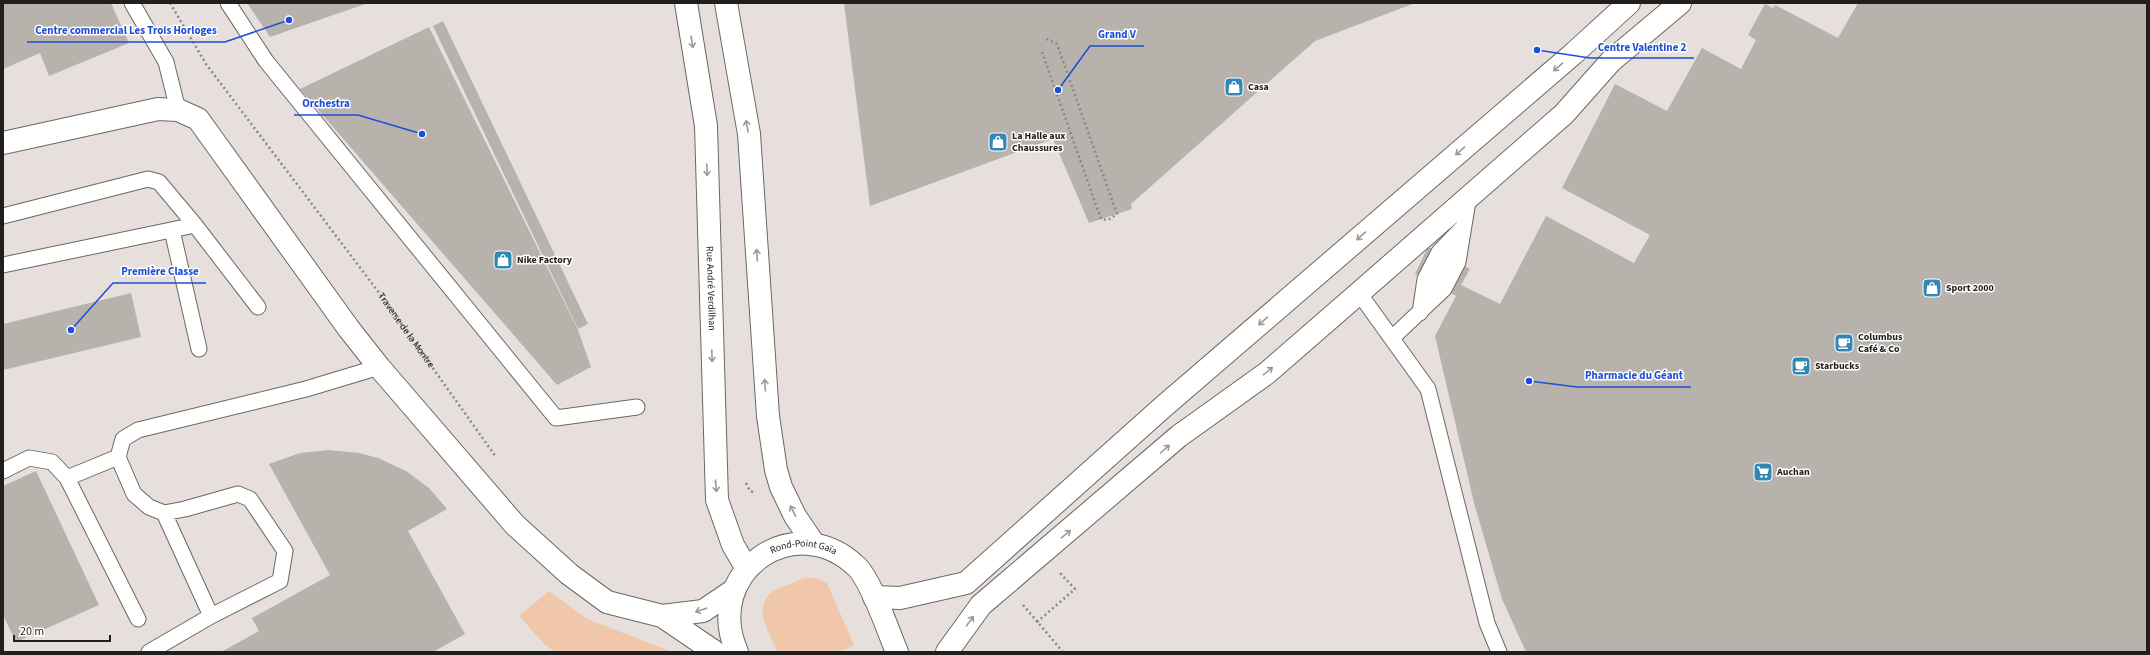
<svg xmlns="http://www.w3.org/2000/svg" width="2150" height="655" font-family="'Source Sans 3',sans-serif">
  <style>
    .green { fill: #f0c7aa }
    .building { fill: #b8b2ad }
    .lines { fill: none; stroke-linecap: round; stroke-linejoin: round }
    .service-casing { stroke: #6d6763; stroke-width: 17 }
    .minor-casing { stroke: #6d6763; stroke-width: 24 }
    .tertiary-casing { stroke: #6d6763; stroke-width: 24 }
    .path { stroke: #8b8683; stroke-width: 2.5; stroke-dasharray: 2 3; stroke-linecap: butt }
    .service { stroke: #fff; stroke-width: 15 }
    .minor { stroke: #fff; stroke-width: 22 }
    .tertiary { stroke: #fff; stroke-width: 22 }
    .oneway { stroke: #9b9a99 }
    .labels { text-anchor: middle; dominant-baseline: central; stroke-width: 3; stroke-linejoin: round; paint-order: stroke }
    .poi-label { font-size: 10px; font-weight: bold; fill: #211f1d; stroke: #fff; text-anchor: start }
    .street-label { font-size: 10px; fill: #211f1d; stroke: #fff }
    .leader { fill: none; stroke: #1d4ed8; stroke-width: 1.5 }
    .callout-dot { fill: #1d4ed8; stroke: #fff; stroke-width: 1.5 }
    .callout-label { font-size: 11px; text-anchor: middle; font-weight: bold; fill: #1d4ed8; stroke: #fff; stroke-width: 3; stroke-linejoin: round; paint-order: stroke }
  </style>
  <rect width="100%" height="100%" fill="#e6dfdb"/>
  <path class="green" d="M804,578H816L827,583L854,645L839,652H778C770,635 753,610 770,594C776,588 796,582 804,578Z
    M549,591L587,619L672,652H555L544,644L519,616Z"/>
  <path class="building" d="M3,3H111L129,43L49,76L40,53L3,69Z
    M247,3H368L270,37Z
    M844,3H1415L1315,41L1131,204L1132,209L1089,223L1053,139L870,206Z
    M1858,3H2147V652H1526L1502,599L1474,503L1435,336L1456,296L1415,274L1428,247L1470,269L1461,285L1500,304L1546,216L1634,263L1650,235L1562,188L1615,84L1667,111L1702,48L1741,69L1756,40L1748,35L1765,4L1773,8L1775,5L1838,38Z
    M443,21L588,324L578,329L433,26Z
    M429,27L578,330L591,367L557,385L300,89Z
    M131,293L141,337L3,370V324Z
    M329,450L359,453L378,458L406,471L429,488L447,509L408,531L465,634L433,652H221L259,631L252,618L330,575L269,464L300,453Z
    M36,471L99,605L16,642L3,615V486Z"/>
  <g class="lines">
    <g class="service-casing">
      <path id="service" d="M132,3L166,62L178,110
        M228,3L266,61L556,418L637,407
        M3,216L148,179L159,182L195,225L3,265
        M195,225L258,307
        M172,230L199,349
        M1359,293L1428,389L1487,623L1499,652
        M1425,302L1457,240
        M1420,313L1425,279L1439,252L1464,226
        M1392,338L1444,289L1458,262L1469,195
        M3,471L29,458L52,462L67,478L118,457
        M67,478L138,619
        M164,513L211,616
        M149,652L211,616L280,581L285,551L250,499L238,494L185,509L164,513L149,507L134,494L118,457L123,439L138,430L306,389L379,367"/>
    </g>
    <g class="minor-casing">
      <path id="minor" d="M3,143L158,109L178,110L198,119L349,329L379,367L515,525L569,574L607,602L662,616L715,652
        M874,597L900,598L966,583L1163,407L1573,54L1629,3
        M662,616L703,611L734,590
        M947,652L981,605L1179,436L1267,373L1359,293L1564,114L1611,61L1680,3"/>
    </g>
    <g class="tertiary-casing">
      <g id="tertiary">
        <path id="s2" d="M686,3L706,126L717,500L733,545L747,569"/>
        <path d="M726,3L749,134L768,416L776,470L781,487L795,516L814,544"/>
        <path id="s3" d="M737,652C702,572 795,507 857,567C872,582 888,631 897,652"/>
      </g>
    </g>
    <g class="path">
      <path id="s1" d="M170,3L206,64L383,298L496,457"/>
      <path d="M1042,52L1101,219L1108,220L1117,214L1057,44L1045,38"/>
      <path d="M746,483L750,491L753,492"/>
      <path d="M1023,605L1063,652"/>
      <path d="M1037,622L1075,589L1060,573"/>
    </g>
    <use href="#service" class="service"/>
    <use href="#minor" class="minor"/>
    <use href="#tertiary" class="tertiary"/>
  </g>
  <defs><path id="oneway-shaft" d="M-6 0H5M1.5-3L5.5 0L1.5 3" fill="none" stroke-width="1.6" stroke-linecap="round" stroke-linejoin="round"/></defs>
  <g class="oneway">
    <use href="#oneway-shaft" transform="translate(692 42) rotate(81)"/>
    <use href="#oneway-shaft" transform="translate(1558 67) rotate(139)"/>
    <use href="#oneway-shaft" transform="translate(747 126) rotate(-100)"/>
    <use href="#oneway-shaft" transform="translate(1460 151) rotate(139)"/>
    <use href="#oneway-shaft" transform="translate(707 170) rotate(88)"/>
    <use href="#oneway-shaft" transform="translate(1361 236) rotate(139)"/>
    <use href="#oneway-shaft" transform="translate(757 255) rotate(-94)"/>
    <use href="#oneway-shaft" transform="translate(1263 321) rotate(139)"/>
    <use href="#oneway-shaft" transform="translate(712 356) rotate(88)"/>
    <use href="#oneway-shaft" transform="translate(1268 371) rotate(-39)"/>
    <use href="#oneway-shaft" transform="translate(765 385) rotate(-94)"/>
    <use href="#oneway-shaft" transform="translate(1165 449) rotate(-42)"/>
    <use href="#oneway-shaft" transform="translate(716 486) rotate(85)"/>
    <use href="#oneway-shaft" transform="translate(793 511) rotate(-117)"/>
    <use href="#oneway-shaft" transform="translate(1066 534) rotate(-40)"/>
    <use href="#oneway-shaft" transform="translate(701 610) rotate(162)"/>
    <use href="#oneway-shaft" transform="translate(970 621) rotate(-54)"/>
  </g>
  <defs>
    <g id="shop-square" transform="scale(1)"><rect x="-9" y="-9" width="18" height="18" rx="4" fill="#3287b7" stroke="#fff"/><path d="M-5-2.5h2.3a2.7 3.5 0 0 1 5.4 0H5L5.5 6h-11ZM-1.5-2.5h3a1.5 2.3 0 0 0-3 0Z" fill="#fff"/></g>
    <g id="cafe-square" transform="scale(1)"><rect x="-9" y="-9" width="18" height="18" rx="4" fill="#3287b7" stroke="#fff"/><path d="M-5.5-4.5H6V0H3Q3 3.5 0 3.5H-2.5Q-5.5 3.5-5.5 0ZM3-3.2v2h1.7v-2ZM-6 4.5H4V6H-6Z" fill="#fff"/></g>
    <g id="supermarket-square" transform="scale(1)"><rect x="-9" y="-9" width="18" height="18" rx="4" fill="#3287b7" stroke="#fff"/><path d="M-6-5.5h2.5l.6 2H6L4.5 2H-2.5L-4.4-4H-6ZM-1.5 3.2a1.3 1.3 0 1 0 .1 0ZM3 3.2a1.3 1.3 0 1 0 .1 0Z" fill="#fff"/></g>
  </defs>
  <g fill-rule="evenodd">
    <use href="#shop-square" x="1234" y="87"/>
    <use href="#shop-square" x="998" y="142"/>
    <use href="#shop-square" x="503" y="260"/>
    <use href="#shop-square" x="1932" y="288"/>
    <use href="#cafe-square" x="1844" y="343"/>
    <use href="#cafe-square" x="1801" y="366"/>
    <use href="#supermarket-square" x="1763" y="472"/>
  </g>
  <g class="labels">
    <g class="poi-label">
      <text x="1248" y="87">Casa</text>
      <text x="1012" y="136">La Halle aux<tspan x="1012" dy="12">Chaussures</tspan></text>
      <text x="517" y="260">Nike Factory</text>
      <text x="1946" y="288">Sport 2000</text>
      <text x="1858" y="337">Columbus<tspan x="1858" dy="12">Café &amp; Co</tspan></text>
      <text x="1815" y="366">Starbucks</text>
      <text x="1777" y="472">Auchan</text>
    </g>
    <g class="street-label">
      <text stroke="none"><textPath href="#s2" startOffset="287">Rue André Verdilhan</textPath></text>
      <text stroke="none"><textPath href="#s1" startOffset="404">Traverse de la Montre</textPath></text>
      <text stroke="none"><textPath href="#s3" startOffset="152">Rond-Point Gaïa</textPath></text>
    </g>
  </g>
  <path class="leader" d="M289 20L225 42H27M1058 90L1090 46H1144M1537 50L1590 58H1694M422 134L358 115H294M71 330L113 283H206M1529 381L1577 387H1691"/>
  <g class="callout-dot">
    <circle cx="289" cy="20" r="4"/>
    <circle cx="1058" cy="90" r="4"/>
    <circle cx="1537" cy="50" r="4"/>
    <circle cx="422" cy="134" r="4"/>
    <circle cx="71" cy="330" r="4"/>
    <circle cx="1529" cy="381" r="4"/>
  </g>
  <g class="callout-label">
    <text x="126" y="34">Centre commercial Les Trois Horloges</text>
    <text x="1117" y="38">Grand V</text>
    <text x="1642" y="51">Centre Valentine 2</text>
    <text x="326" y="107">Orchestra</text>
    <text x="160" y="275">Première Classe</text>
    <text x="1634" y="379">Pharmacie du Géant</text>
  </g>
  <rect width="2150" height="655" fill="none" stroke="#211f1d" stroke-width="8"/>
  <path d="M14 635v6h96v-6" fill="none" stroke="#211f1d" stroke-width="2"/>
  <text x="20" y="635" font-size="12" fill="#211f1d" stroke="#ffffff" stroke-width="3" paint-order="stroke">20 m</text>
</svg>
